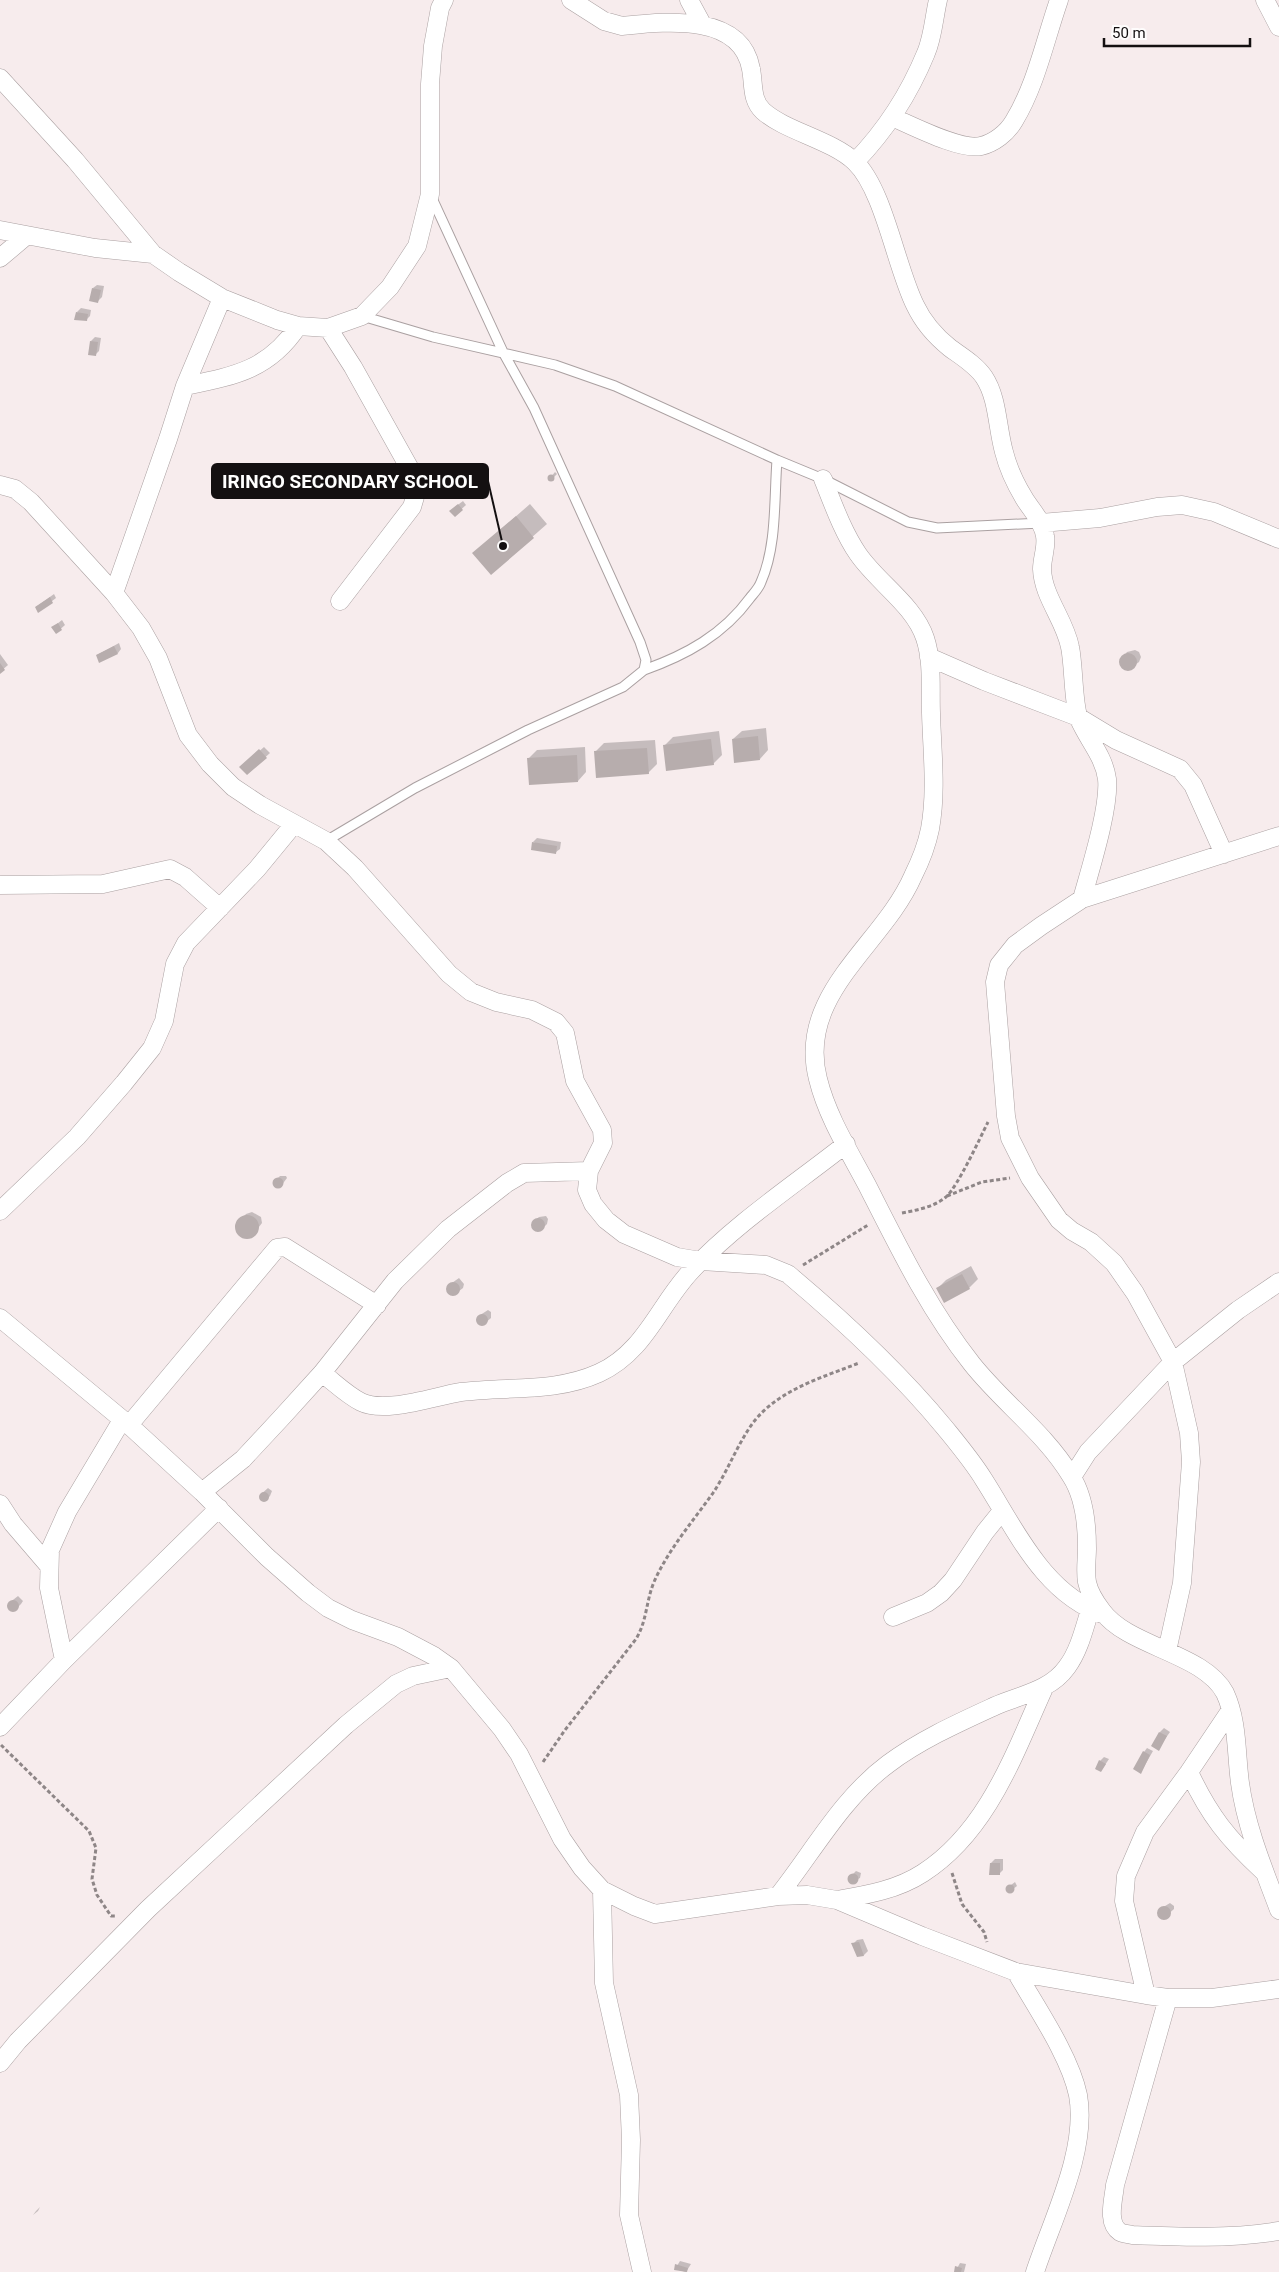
<svg xmlns="http://www.w3.org/2000/svg" width="1279" height="2272" font-family="Roboto,sans-serif">
  <style>
    .shadow { fill: #0003 }
    .building { fill: #b7adad }
    .lines { fill: none; stroke-linecap: round; stroke-linejoin: round }
    .lane-casing { stroke: #aaa0a1; stroke-width: 11 }
    .street-casing { stroke: #aaa0a1; stroke-width: 19 }
    .path { stroke: #8e8687; stroke-width: 3; stroke-dasharray: 4 2.5; stroke-linecap: butt }
    .lane { stroke: #fff; stroke-width: 9 }
    .street { stroke: #fff; stroke-width: 18 }
    .leader { fill: none; stroke: #141011; stroke-width: 2 }
    .callout-dot { fill: #141011; stroke: #fefcfc; stroke-width: 2 }
    .callout { fill: #141011; stroke: #141011; stroke-width: 2 }
    .callout-label { font-size: 19px; text-anchor: middle; font-weight: bold; fill: #fff }
  </style>
  <rect width="100%" height="100%" fill="#f7eced"/>
  <path class="shadow" d="M97,285L104,286L102,297L98,301L93,288Z
    M81,308L91,310L90,316L86,320L77,312Z
    M95,337L101,338L99,351L95,355L91,341Z
    M555,472L557,474L551,480L549,479Z
    M463,501L466,505L455,515V507Z
    M530,504L547,524L491,573L474,553Z
    M54,594L56,598L39,611L36,607Z
    M62,620L65,625L56,633L53,627Z
    M119,643L121,649L118,653L97,655Z
    M1135,650L1139,652L1141,657L1139,662L1128,670L1123,669L1121,664L1123,657L1127,652Z
    M0,654L8,665L0,672Z
    M766,728L768,750L760,759L733,739L742,731Z
    M719,731L722,755L713,764L664,746L673,737Z
    M655,740L657,764L648,773L595,752L604,743Z
    M264,747L270,753L247,774L241,767Z
    M585,747L586,772L578,781L529,758L537,750Z
    M537,838L561,842L560,849L556,852L533,842Z
    M280,1176H286L287,1178L281,1186L277,1187L275,1185L276,1180Z
    M252,1212L261,1217L262,1223L252,1236L245,1237L239,1233L237,1224L246,1214Z
    M546,1216L548,1219L547,1224L540,1231L534,1229L533,1226L534,1221L539,1217Z
    M971,1266L978,1279L969,1288H938L946,1280Z
    M459,1278L464,1284L463,1288L454,1295L449,1294V1285Z
    M488,1310L491,1312V1318L484,1324H479L477,1317Z
    M268,1488L272,1491L270,1496L266,1500L260,1498V1495Z
    M18,1596L23,1601L21,1604L17,1608L11,1609L9,1603Z
    M1164,1728L1170,1732L1158,1749L1160,1732Z
    M1147,1748L1153,1751L1141,1772L1144,1752Z
    M1104,1757L1109,1759L1101,1771L1100,1761Z
    M995,1859H1003V1870L999,1874L991,1863Z
    M856,1871L861,1873L860,1878L852,1882L849,1878Z
    M1015,1882L1017,1886L1009,1892L1007,1888Z
    M1170,1903L1174,1906V1909L1164,1918L1160,1916V1909Z
    M863,1939L868,1951L864,1955H857L853,1944L857,1940Z
    M40,2207L38,2211L33,2215L36,2211Z
    M680,2261L691,2264L686,2272L675,2269Z
    M960,2263L966,2264L964,2272H955Z"/>
  <path class="building" d="M92,288L101,290L98,303L89,301Z
    M76,312L88,314L87,321L74,320Z
    M90,341L98,342L96,356L88,355Z
    M547.5 478a3.5 3.5 0 1 1 7 0a3.5 3.5 0 1 1-7 0Z
    M458,504L463,510L455,517L449,511Z
    M516,516L534,538L491,575L472,553Z
    M50,597L53,603L38,613L35,607Z
    M58,623L62,630L56,634L51,627Z
    M114,646L118,654L99,663L96,655Z
    M1119 662a9 9 0 1 1 18 0a9 9 0 1 1-18 0Z
    M0,663L5,670L0,674Z
    M758,736L760,760L734,763L732,739Z
    M711,739L714,765L666,771L663,745Z
    M647,748L649,774L596,778L594,751Z
    M259,749L267,758L247,775L239,767Z
    M577,755L578,782L529,785L527,758Z
    M532,842L557,846L556,854L531,850Z
    M272.5 1183a5.5 5.5 0 1 1 11 0a5.5 5.5 0 1 1-11 0Z
    M235 1227a12 12 0 1 1 24 0a12 12 0 1 1-24 0Z
    M531 1225a7 7 0 1 1 14 0a7 7 0 1 1-14 0Z
    M962,1274L970,1289L944,1303L936,1288Z
    M446 1289a7 7 0 1 1 14 0a7 7 0 1 1-14 0Z
    M476 1320a6 6 0 1 1 12 0a6 6 0 1 1-12 0Z
    M259 1497a5 5 0 1 1 10 0a5 5 0 1 1-10 0Z
    M7 1606a6 6 0 1 1 12 0a6 6 0 1 1-12 0Z
    M1159,1732L1167,1736L1159,1751L1151,1746Z
    M1143,1751L1150,1755L1141,1774L1133,1769Z
    M1099,1760L1106,1764L1101,1772L1095,1769Z
    M990,1863H1000V1875H989Z
    M847.5 1879a5.5 5.5 0 1 1 11 0a5.5 5.5 0 1 1-11 0Z
    M1005.5 1889a4.5 4.5 0 1 1 9 0a4.5 4.5 0 1 1-9 0Z
    M1157 1913a7 7 0 1 1 14 0a7 7 0 1 1-14 0Z
    M859,1942L864,1956L857,1957L851,1943Z
    M675,2264L688,2268L687,2272L674,2270Z
    M955,2266L962,2268L961,2272H954Z"/>
  <g class="lines">
    <g class="lane-casing">
      <path id="lane" d="M362,316L433,337L555,365L615,386L777,460L823,479L908,522L937,528L1041,523
        M644,670C686,655 723,635 750,598C754,593 759,588 761,582C777,546 774,499 777,460
        M326,841L415,788L528,730L623,687L644,670L646,660L640,642L534,408L503,352L431,196"/>
    </g>
    <g class="street-casing">
      <path id="street" d="M571,0L604,21L622,26C663,22 741,12 751,69C754,84 751,100 763,111C785,131 832,140 855,162C884,190 896,267 915,305C923,322 935,336 950,348C961,356 976,365 984,377C998,398 997,427 1004,452C1008,468 1015,483 1024,498C1031,510 1043,521 1045,536C1047,547 1042,558 1042,569C1043,597 1065,620 1070,647C1074,666 1073,704 1079,719C1088,740 1104,756 1107,779C1110,807 1090,870 1082,899
        M689,0L702,24
        M1265,0L1279,27
        M0,78L75,160L153,254L179,272L222,298L277,320L298,326L328,328L362,316L390,287L417,246L430,194V84L433,46L440,8L444,0
        M892,117C911,125 961,151 981,146C994,143 1007,133 1014,121C1036,85 1045,40 1059,0
        M855,162C885,131 910,92 926,53C933,37 934,17 938,0
        M0,230L95,248L153,254
        M0,258L26,236
        M328,328L353,367L410,469L417,490L412,507L340,601
        M185,386C234,376 269,370 298,326
        M823,479C833,504 843,532 858,554C878,583 914,605 925,638C933,662 930,689 931,713C932,751 937,791 930,829C927,844 920,862 913,876C883,945 796,994 818,1079C827,1116 849,1151 867,1185C898,1246 929,1310 972,1364C1003,1403 1045,1433 1071,1476C1084,1496 1087,1525 1087,1548C1087,1559 1085,1571 1087,1582C1089,1592 1096,1603 1102,1611C1128,1647 1204,1653 1225,1693C1238,1721 1236,1754 1240,1783C1246,1827 1264,1870 1279,1910
        M0,485L15,489L31,502L114,593L141,628L158,658L188,735L210,764L233,787L260,805L326,841L355,868L449,974L471,992L496,1002L532,1010L556,1022L565,1033L575,1081L602,1130L603,1143L589,1171L587,1190L593,1204L606,1220L624,1234L677,1257L701,1261L766,1265L788,1274C844,1321 899,1372 945,1428C958,1444 973,1462 984,1480C1016,1530 1044,1595 1105,1615
        M1041,523L1100,518L1157,507L1182,505L1214,512L1279,539
        M114,593L168,439L185,386L222,298
        M929,657L984,681L1078,717L1116,740L1180,769L1193,785L1224,854
        M0,885L103,884L170,869L185,877L220,908
        M0,1211L77,1137L124,1083L152,1048L164,1021L175,964L186,943L257,869L294,824
        M0,1318L129,1425L202,1492L267,1557L308,1593L328,1608L352,1620L398,1637L434,1656L451,1668L502,1729L519,1754L562,1839L582,1868L602,1890L634,1906L655,1914L778,1896L807,1895L837,1900L922,1936L1016,1972L1146,1995L1168,1998H1212L1279,1989
        M322,1373C335,1383 347,1395 361,1402C385,1414 435,1396 461,1392C507,1386 555,1393 599,1373C645,1352 659,1305 691,1271C736,1223 794,1185 846,1144
        M129,1425L277,1248L285,1247L377,1305
        M1072,1477L1088,1452L1173,1362L1238,1310L1279,1282
        M202,1492L243,1459L283,1416L322,1373L395,1281L448,1229L507,1183L524,1173L589,1171
        M0,1504L13,1524L49,1566
        M893,1617L927,1603L941,1593L953,1580L985,1532L1002,1511
        M1167,1651L1182,1583L1191,1462L1189,1433L1173,1362L1135,1293L1114,1263L1091,1242L1072,1231L1059,1220L1030,1178L1010,1138L1006,1116L995,982L999,965L1015,945L1041,926L1082,899L1279,836
        M64,1660L49,1588L50,1550L67,1512L122,1420
        M0,1727L64,1660L219,1508
        M1189,1772C1209,1815 1228,1839 1263,1871
        M602,1890L604,1983L629,2095L631,2140L629,2215L642,2272
        M778,1896C813,1852 842,1798 888,1764C920,1740 958,1723 995,1706C1020,1695 1050,1691 1067,1667C1079,1651 1084,1629 1090,1610
        M837,1900C866,1895 897,1890 923,1873C988,1831 1014,1754 1044,1688
        M1016,1972C1036,2007 1070,2056 1078,2095C1088,2150 1052,2220 1035,2272
        M1146,1995L1124,1901L1126,1876L1145,1832L1189,1772L1230,1711
        M1168,1998L1115,2185C1114,2198 1106,2223 1120,2232C1123,2234 1129,2234 1132,2235C1181,2237 1230,2239 1279,2231
        M0,2063L18,2041L148,1909L346,1725L396,1684L413,1676L451,1668"/>
    </g>
    <path class="path" d="M947,1196L982,1182L1010,1178
      M902,1213C917,1210 934,1207 946,1197C958,1186 980,1138 988,1122
      M803,1265L868,1225
      M1,1745L89,1831L96,1848L92,1879L97,1895L111,1916H115
      M543,1762L565,1730L636,1639C647,1621 646,1601 654,1582C668,1550 693,1521 713,1493C727,1472 736,1448 750,1427C774,1391 821,1378 859,1363
      M952,1873L962,1904L984,1932L987,1942"/>
    <use href="#lane" class="lane"/>
    <use href="#street" class="street"/>
  </g>
  <path class="leader" d="M503 546L488 481"/>
  <circle class="callout-dot" cx="503" cy="546" r="5"/>
  <rect class="callout" x="212" y="464" width="276" height="34" rx="5"/>
  <g class="callout-label">
    <text x="350" y="488">IRINGO SECONDARY SCHOOL</text>
  </g>
  <path d="M1104 38v8h146v-8" fill="none" stroke="#141011" stroke-width="2.5"/>
  <text x="1112" y="38" font-size="15" fill="#141011" stroke="#fefcfc" stroke-width="4" paint-order="stroke">50 m</text>
</svg>
